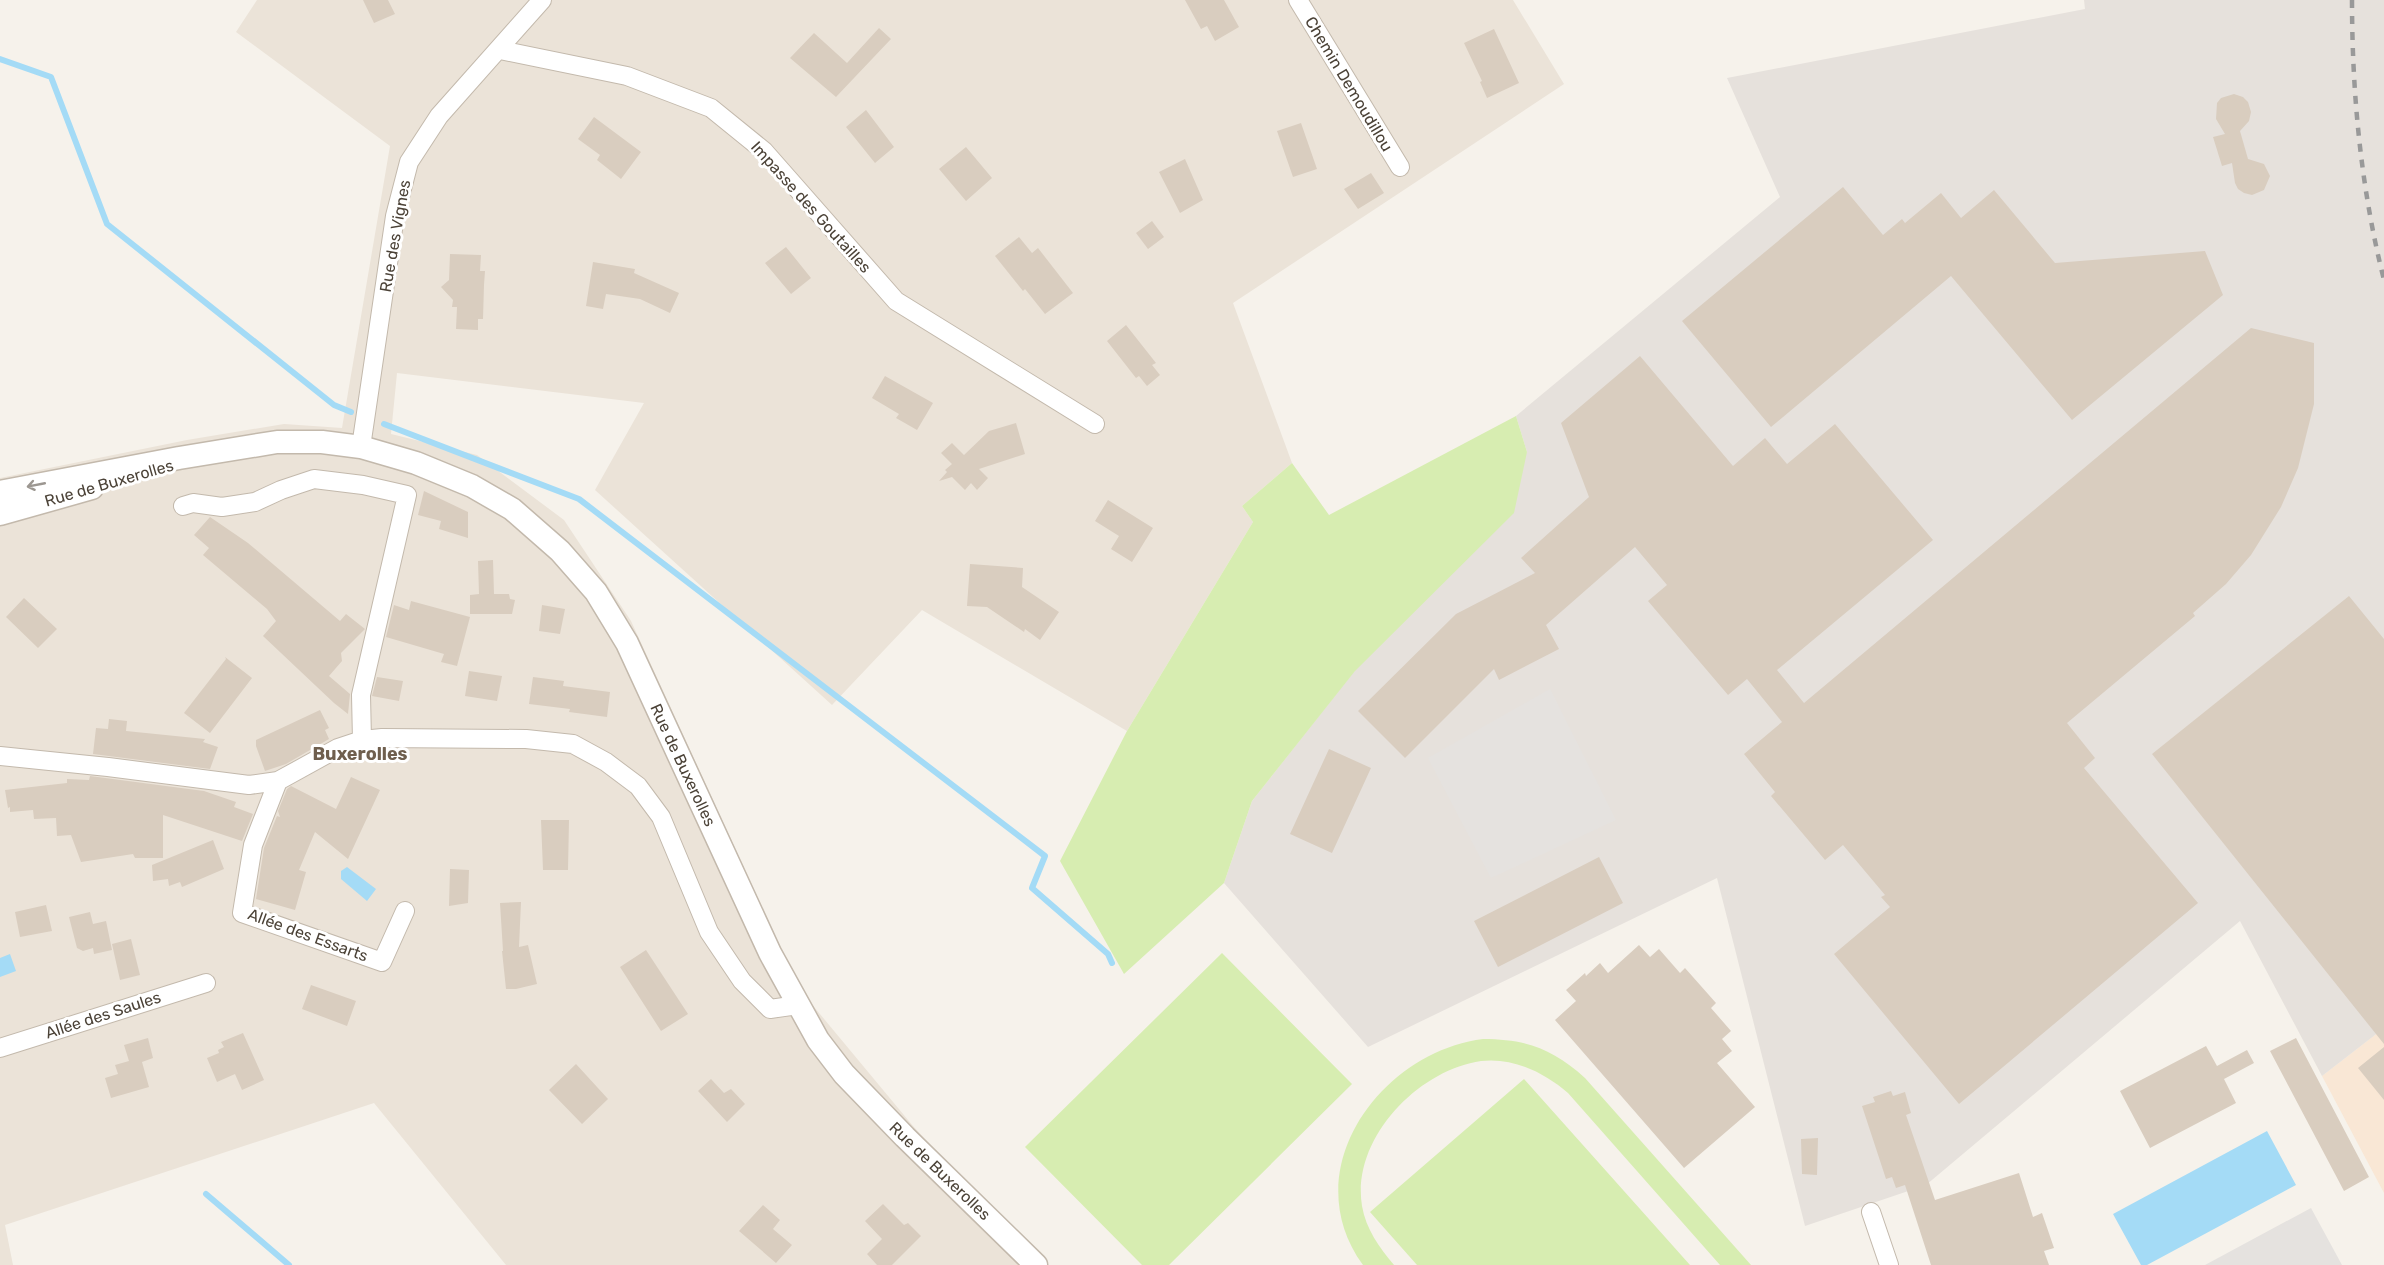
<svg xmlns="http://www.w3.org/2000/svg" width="2384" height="1265" font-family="Rubik,sans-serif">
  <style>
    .residential { fill: #ebe3d8 }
    .commercial { fill: #f9e7d5 }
    .industrial { fill: #e6e1dc }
    .green { fill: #d7edb1 }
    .parking { fill: #e5e2df }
    .water { fill: #a4dbf6 }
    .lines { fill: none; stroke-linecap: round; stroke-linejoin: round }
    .stream { stroke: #a4dbf6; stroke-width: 6 }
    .building { fill: #d9cdbf }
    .minor-casing { stroke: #c3b9ac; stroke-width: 20 }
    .tertiary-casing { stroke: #c3b9ac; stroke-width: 25 }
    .minor { stroke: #fff; stroke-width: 18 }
    .tertiary { stroke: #fff; stroke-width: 22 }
    .rail { stroke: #999; stroke-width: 4.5; stroke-dasharray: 8 8; stroke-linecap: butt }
    .oneway { stroke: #9c9791 }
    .labels { text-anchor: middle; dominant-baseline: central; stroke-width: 6; stroke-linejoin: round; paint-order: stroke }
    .street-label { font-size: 16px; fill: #4b4237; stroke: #fff }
    .neighbourhood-label { font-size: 18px; font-weight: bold; fill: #6f5f4e; stroke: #fff }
  </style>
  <rect width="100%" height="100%" fill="#f6f2eb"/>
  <path class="residential" d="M257,0H1513L1564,84L1233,303L1292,463L1242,506L1253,522L1127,731L922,610L832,705L595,490L644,403L397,373L391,434L477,455L564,520L631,621L800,990L913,1126L1040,1265H506L374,1103L5,1225L13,1265H0V478L187,440L284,424L342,428L390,146L236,32Z"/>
  <path class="commercial" d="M2384,1028V1193L2322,1076Z"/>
  <path class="industrial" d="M2084,0H2384V1028L2322,1076L2240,921L1926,1185L1805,1226L1717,878L1368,1047L1224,883L1252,801L1527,452L1516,416L1780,197L1727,78L2085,9Z"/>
  <path class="green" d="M1516,416L1527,452L1514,513L1355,671L1252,801L1224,883L1124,974L1060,861L1127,731L1253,522L1242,506L1292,463L1329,515Z
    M1222,953L1352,1084L1169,1265H1142L1025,1147Z
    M1483,1039C1526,1039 1553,1049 1585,1078L1751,1265H1720L1568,1093C1545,1073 1513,1057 1481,1061C1418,1070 1351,1139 1362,1206C1366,1229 1379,1247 1394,1265H1363C1294,1170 1381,1052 1483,1039Z
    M1524,1079L1690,1265H1417L1370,1212Z"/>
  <path class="parking" d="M1550,689L1616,820L1491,878L1428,758Z
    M2311,1208L2342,1265H2205Z"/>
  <path class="water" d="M347,867L376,889L367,901L341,879V871Z
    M10,954L16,971L0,977V958Z
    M2267,1131L2296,1185L2147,1265H2141L2113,1214Z"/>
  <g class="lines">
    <path class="stream" d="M0,59L51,77L107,224L334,405L351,412
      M384,424L579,499L1045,856L1032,888L1108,954L1112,963
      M206,1194L289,1265"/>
  </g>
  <path class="building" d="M363,0H388L395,14L374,23Z
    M1185,0H1224L1239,27L1215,41L1207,26L1201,29Z
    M879,28L891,39L836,97L790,58L814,33L847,63Z
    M1494,29L1519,83L1487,98L1480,82L1482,81L1464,43Z
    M2234,94L2243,97L2248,102L2251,112L2249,121L2240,131L2248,159L2264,164L2270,176L2264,190L2252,195L2244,193L2238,189L2235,183L2232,163L2222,166L2213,137L2225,134L2216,119L2217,103L2221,98Z
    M866,110L894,147L875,163L846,127Z
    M594,117L641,152L621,179L597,160L600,155L578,139Z
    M1301,123L1317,169L1293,177L1277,131Z
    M966,147L992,178L966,201L939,169Z
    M1185,159L1203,200L1180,213L1159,172Z
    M1371,173L1384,193L1358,209L1344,189Z
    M1843,187L1883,235L1902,219L1905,223L1941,193L1961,218L1994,190L2055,263L2205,251L2223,295L2072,420L1951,276L1771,427L1682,321Z
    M1152,221L1164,237L1148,249L1136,233Z
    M1019,237L1032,253L1038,248L1073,293L1045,314L1025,289L1023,291L995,256Z
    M786,247L811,278L791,294L765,263Z
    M450,254L481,255L480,271H485L484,285L483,319H478V330L456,329L457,307H452L453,300L441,287L449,280Z
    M593,262L635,269L634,273L679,293L670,313L640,299L606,294L603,309L586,306Z
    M1126,325L1156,363L1152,365L1160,375L1147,386L1139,376L1136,378L1107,341Z
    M2251,328L2314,343V404L2298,468L2281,507L2251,555L2226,584L2193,613L2195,616L2067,723L2095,758L2084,768L2198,903L1959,1104L1834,954L1890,907L1881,897L1885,895L1843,845L1825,860L1771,796L1775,792L1744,754L1782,722L1747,679L1728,695L1648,601L1667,585L1635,547L1546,625L1559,649L1499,680L1494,669L1405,758L1358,711L1456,614L1535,573L1521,558L1589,497L1561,423L1640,356L1733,466L1765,438L1787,464L1835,424L1933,540L1777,670L1804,703Z
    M885,376L933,403L917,430L896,418L899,414L872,398Z
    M1016,423L1025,454L979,469L988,478L977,490L971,483L965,490L952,477L939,481L947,472L945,470L952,464L941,453L952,443L964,455L989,431Z
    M424,491L468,512V538L439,529L441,521L418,515Z
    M1108,500L1153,528L1132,562L1111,549L1119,536L1095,521Z
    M210,517L248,543L340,621L346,614L365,629L341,653L342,661L329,676L350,694L348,714L334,703L263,636L276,621L267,609L203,555L209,548L194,535Z
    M493,560L494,594H509L510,599L515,600L512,614H470V595L479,594L478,561Z
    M970,564L1023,568L1022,587L1059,612L1040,640L1025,629L1024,632L987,607L967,606Z
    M2349,596L2384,639V1044L2152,754Z
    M24,598L57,629L38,648L6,617Z
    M411,601L470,617L457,666L441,662L444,654L386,637L394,605L409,610Z
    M542,605L565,609L560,634L539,631Z
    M225,657L252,678L210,733L184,713L226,659Z
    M469,671L502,676L497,701L465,696Z
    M377,677L403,681L399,701L372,696Z
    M533,677L564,681L563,686L610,692L607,717L569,712L570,709L529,704Z
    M320,710L329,728L325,730L329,739L286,764L265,771L256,746V740Z
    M109,719L127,721L126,731L205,739L203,742L218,747L210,769L93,754L96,728L108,729Z
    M1329,749L1371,768L1332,853L1290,834Z
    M90,776L204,791L236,802L234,807L253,814L242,841L163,815V858H135L133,854L81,862L71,835L57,836L56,818L34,819L33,810L10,812V807L8,808L5,790L67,783V779L89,780Z
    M351,777L380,790L348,859L315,832L299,870L306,872L295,910L256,899L264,848L277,816L280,817L278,811L287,789L291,786L336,809Z
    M541,820H569L568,870H543Z
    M213,840L224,869L182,887L180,882L169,886L168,879L153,881L152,865Z
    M1599,857L1623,903L1498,967L1474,921Z
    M450,869L469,870L468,903L449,906Z
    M521,902L519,947L528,945L537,984L516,989H506L502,951H503L500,903Z
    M46,905L52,931L20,937L15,912Z
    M90,912L93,924L106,921L112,950L94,954L93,948L83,951L77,948L69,917Z
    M131,939L140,975L120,980L112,944Z
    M1639,945L1650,957L1659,949L1680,973L1685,968L1716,1003L1711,1008L1731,1031L1722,1039L1732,1051L1717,1063L1755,1107L1684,1168L1555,1020L1576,1001L1566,990L1585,973L1586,976L1600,963L1608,973Z
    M646,950L688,1014L661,1031L620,967Z
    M311,985L356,1001L347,1026L302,1009Z
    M243,1033L264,1080L242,1090L235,1074L217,1082L207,1058L219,1053L218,1050L224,1047L221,1042Z
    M148,1038L153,1058L142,1062L149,1087L111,1098L105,1078L118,1074L115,1065L129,1061L124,1045Z
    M2296,1038L2369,1177L2344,1191L2270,1051Z
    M2206,1046L2217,1066L2247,1050L2254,1063L2224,1079L2236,1103L2150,1148L2120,1091Z
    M2384,1047V1100L2358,1068Z
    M576,1064L608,1099L582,1124L549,1090Z
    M711,1079L724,1093L731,1089L745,1104L727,1122L698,1091Z
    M1891,1091L1893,1096L1905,1092L1911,1113L1906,1115L1935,1200L2019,1173L2033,1217L2042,1213L2054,1248L2044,1251L2049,1265H1931L1905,1185L1896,1188L1892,1177L1886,1179L1862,1106L1875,1102L1873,1097Z
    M1818,1138L1817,1175L1802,1174L1801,1139Z
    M883,1204L904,1225L908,1223L921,1236L892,1265H877L867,1254L882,1239L865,1221Z
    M763,1205L780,1220L773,1229L792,1245L776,1263L739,1231Z"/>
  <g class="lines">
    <g class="minor-casing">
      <path id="minor" d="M1298,0L1400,167
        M500,50L627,76L711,108L764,151L896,301L1095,424
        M361,447L395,216L409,162L439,116L542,0
        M183,506L193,503L222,507L255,502L281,490L314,479L363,485L407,495L361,695L362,740
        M0,756L108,767L249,785L278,781L338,748L362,740L382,738L526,739L573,744L606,762L638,786L661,817L709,932L742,981L770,1009L798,1005
        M278,781L253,845L242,913L382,962L405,911
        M0,1048L206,983
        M1871,1212L1889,1265"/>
    </g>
    <g class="tertiary-casing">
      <path id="tertiary" d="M0,492L179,458L277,442H322L361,447L416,463L472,486L512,509L560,551L596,592L627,643L770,953L818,1040L844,1074L905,1137L1036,1265
        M0,514L92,488"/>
    </g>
    <use href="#minor" class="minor"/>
    <use href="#tertiary" class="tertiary"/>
    <path class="rail" d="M2352,0C2352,94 2361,189 2384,280"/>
  </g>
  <defs><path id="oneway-shaft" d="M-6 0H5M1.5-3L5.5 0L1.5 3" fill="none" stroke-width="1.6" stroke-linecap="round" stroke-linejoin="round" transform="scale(1.5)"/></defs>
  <use class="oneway" href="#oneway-shaft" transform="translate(36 485) rotate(169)"/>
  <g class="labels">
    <g class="street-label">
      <text transform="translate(1349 84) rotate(59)">Chemin Demoudillou</text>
      <text transform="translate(811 207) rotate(48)">Impasse des Goutailles</text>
      <text transform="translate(395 236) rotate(-80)">Rue des Vignes</text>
      <text transform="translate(109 483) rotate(-16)">Rue de Buxerolles</text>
      <text transform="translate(683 765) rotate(65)">Rue de Buxerolles</text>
      <text transform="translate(308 935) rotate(20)">Allée des Essarts</text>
      <text transform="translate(103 1015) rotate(-18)">Allée des Saules</text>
      <text transform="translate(940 1171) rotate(44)">Rue de Buxerolles</text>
    </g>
    <g class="neighbourhood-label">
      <text x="360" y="754">Buxerolles</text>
    </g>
  </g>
</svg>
